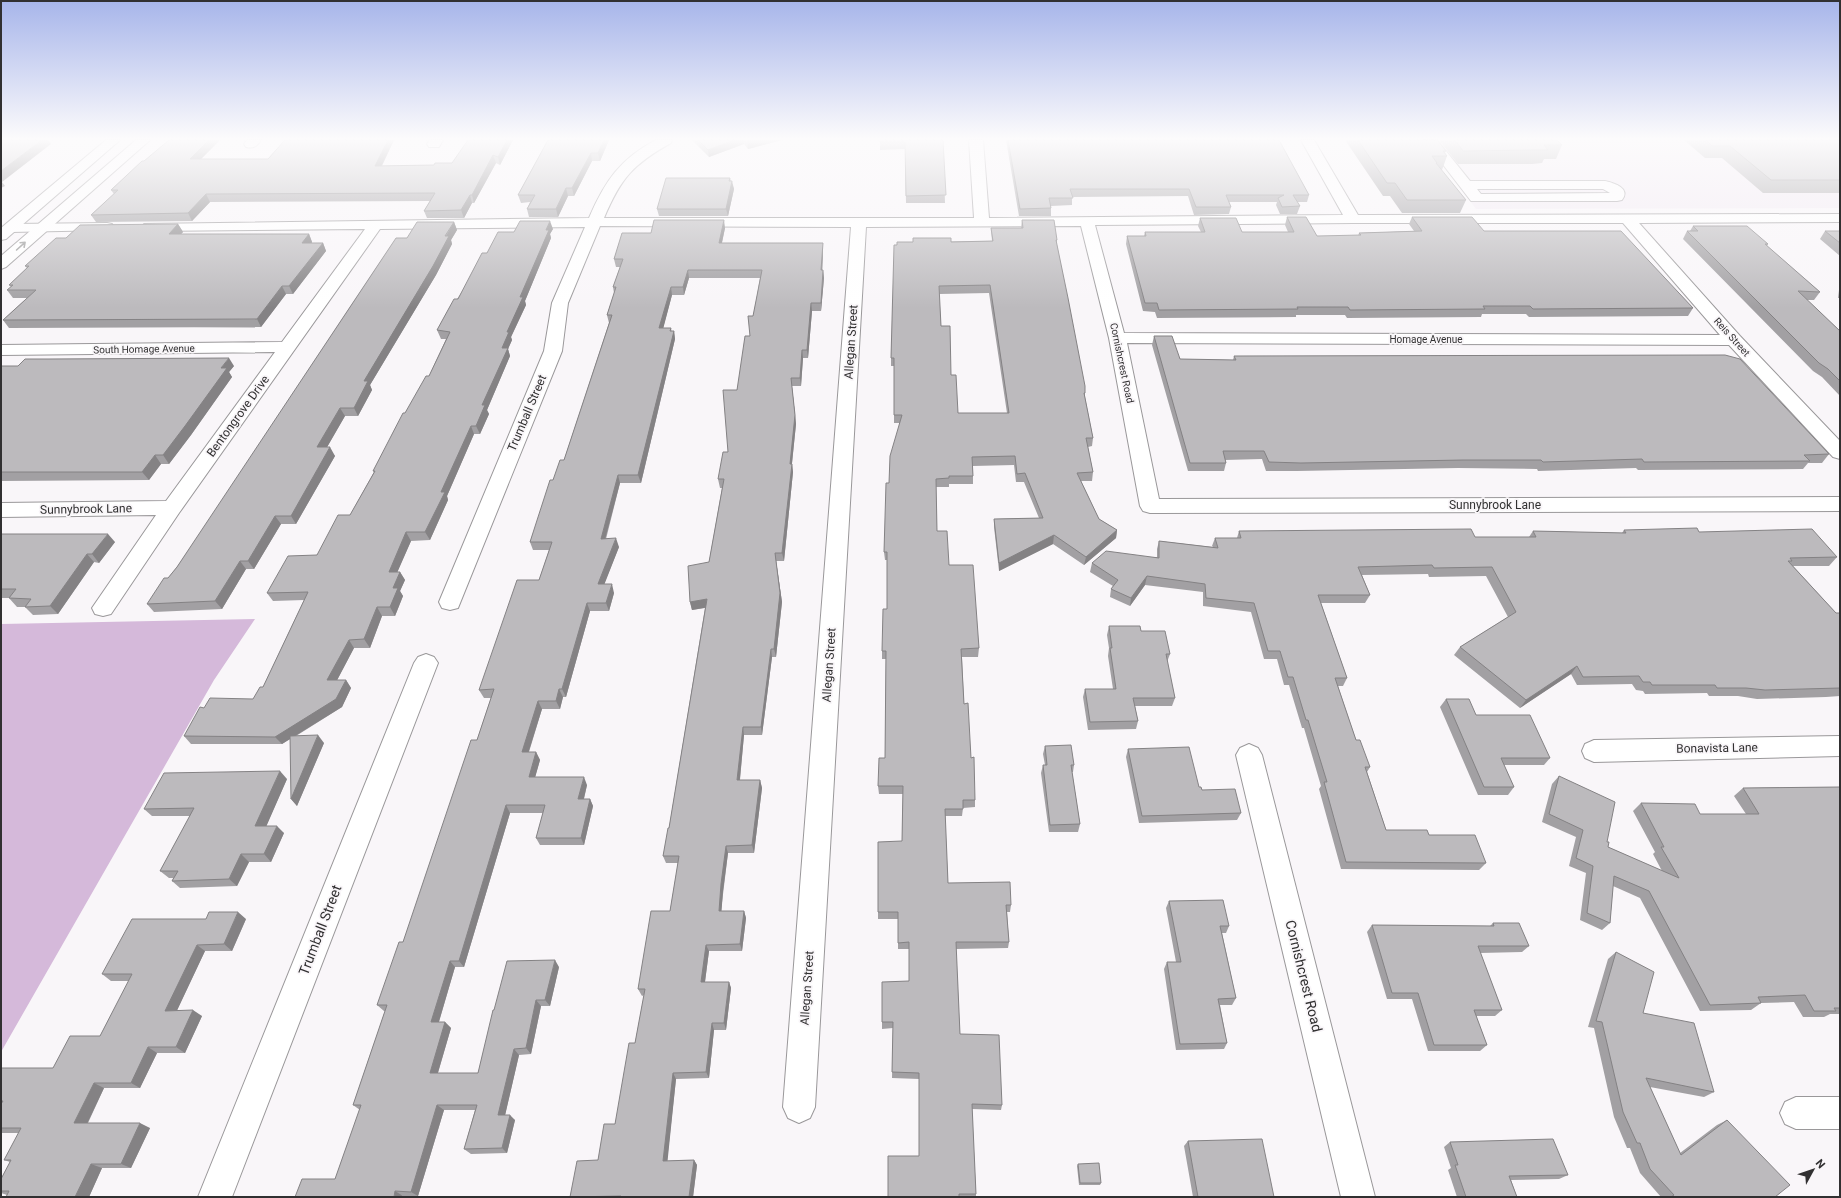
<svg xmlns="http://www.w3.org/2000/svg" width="1841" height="1198" font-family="Roboto,sans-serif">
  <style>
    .built { fill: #f2eaf3 }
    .green { fill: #d5b9da }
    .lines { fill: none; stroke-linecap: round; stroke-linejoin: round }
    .minor-casing { stroke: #9a989a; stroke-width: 2 }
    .major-casing { stroke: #9a989a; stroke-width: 2 }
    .minor { fill: #fff; fill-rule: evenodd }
    .major { fill: #fff; fill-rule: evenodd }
    .wall { fill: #a2a0a3; fill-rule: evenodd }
    .shaded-wall { fill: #848284 }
    .building { fill: #bcbabd; stroke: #848284; fill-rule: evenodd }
    .oneway { stroke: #989898 }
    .labels { text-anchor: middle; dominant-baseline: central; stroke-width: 3.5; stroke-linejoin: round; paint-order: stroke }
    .far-street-label { font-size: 10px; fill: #313031; stroke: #f9f6f9 }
    .street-label { font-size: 12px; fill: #313031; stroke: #f9f6f9 }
    .near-street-label { font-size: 14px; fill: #313031; stroke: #f9f6f9 }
  </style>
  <rect width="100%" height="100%" fill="#f9f6f9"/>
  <path class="built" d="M1424,140H1840V208L1476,209Z"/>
  <path class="green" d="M255,619L214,680L1,1052V624Z"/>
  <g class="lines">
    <g class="minor-casing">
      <path id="minor" d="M247,140H261C257,146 254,149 246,147L244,144Z
        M430,140H443L439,147H429L427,144Z
        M656,140H672L671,143C633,164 621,178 604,218H974L969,140H983L989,218L1343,215L1301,140H1314L1358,215L1840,214V222L1639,223L1740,336L1840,441V459L1833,457L1729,345L1127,343L1159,499L1840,497V511L1150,513L1143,511L1140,506L1109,338L1081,226L866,227L815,1107L810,1118L799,1123L788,1118L783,1107L851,227L600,226L568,303L562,351L458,608L450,610L442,608L439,602L544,351L552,303L585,227L380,229L179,513L111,614L103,616L95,614L92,608L156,515L1,517V503L166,501L275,352L1,355V345L282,342L365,229L149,231L144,230L142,227L144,224L589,218C605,181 620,159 656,140ZM1353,223H1623L1720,335L1124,333L1095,225Z
        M1424,140H1437L1470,181H1605C1614,183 1631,188 1622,200L1617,201H1471ZM1477,189H1603L1610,193L1481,194Z
        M107,223L112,224L114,227L112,230L11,232L6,231L4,228L6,225L11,224Z
        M426,654L434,657L438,663L232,1197H198L414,663L418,657Z
        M1840,736V756L1594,762L1585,758L1582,751L1585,744L1594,740Z
        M1249,744L1258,748L1262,755L1375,1197H1341L1236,755L1240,748Z
        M1796,1097H1840V1129H1796L1785,1124L1780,1113L1785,1102Z"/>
    </g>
    <g class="major-casing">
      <path id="major" d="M106,140H120L6,239L1,240V228Z
        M136,140H150L6,267L1,269V256Z"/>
    </g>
    <use href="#minor" class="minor"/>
    <use href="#major" class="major"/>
  </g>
  <path class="wall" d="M169,140H220L201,159H268L285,140H394L382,166L434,165L452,163L513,140L500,165L496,163L474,203H472L464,218H427L424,211L430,201L210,202L192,221L96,222L91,215L114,194L111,190Z
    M548,140H609L600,161H592L574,196H568L558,217H529L527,209L530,202L521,203L518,195Z
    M692,140H782L748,149L744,144L709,157Z
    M880,140H943L945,203H906L905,149L880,150Z
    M1006,140H1279L1309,195L1307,202H1297L1300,206L1297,214H1280L1276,205L1277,202H1229L1231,207L1229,214L1194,215L1188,196L1072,197V205L1051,206V216H1019Z
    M1345,140H1437L1446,151L1445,153L1447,156L1442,170H1441L1466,200L1460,213H1402L1390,196H1383Z
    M1439,140H1557L1562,145L1556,159H1544L1542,163L1532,164H1458Z
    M1684,140H1840V193H1763L1722,158H1705Z
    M730,178L731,181L734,189L728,216H659L657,209Z
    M1287,217L1317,236H1358L1359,233L1414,231L1409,224L1412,217L1484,231L1693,308L1688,316L1529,317L1526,314H1482L1481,317L1347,318L1345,315H1296V317L1157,318L1155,312L1143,311L1126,244L1127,236H1144L1145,232H1201L1198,226L1200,218L1242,232H1288L1285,225Z
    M1022,220L1057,240V245L1085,393V397L1093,438L1092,446L1088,447L1093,472L1092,481H1081L1099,519L1117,530L1116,538L1084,565L1053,544L999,571L994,527V519L1039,518L1024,482H1016L1014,465L973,466V484H949V487H936L937,531L979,648L978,657H962L964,704L975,800V807L963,808L962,816H945L948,883L1011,905L1010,912H1007L1009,942L1008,948L956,949L960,1034L1002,1105L1001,1110L972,1109L976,1194V1197H888L919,1156V1079L892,1078L893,1028L882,1029V1022L909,981V949H898V919H878V912L902,841L903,794H879L878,786L885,758L886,659H882V651L887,609V560H885L884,552L889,483L900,423H894V366H891V358L897,245L913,242L992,241L991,228H1021ZM989,293L1007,413H958L951,375L941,326L939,294Z
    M454,222L457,230L451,240L452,244L436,275L370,385L372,390L358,416H345L327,447L335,456L296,524H281L254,569H246L222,609L154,612L147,604L177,567L407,238Z
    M178,224L183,232L181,234H309L312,242V243H323L326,251L293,294H286L261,327L9,328L3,320L27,298H13L7,290L11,287L9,285L27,268L25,266L66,238Z
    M1693,226L1768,244L1767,246L1820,292L1814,300H1806L1840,331V396L1822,377L1813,371L1683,239L1687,231H1690Z
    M725,228L722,243L823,251L822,270H823L824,278L821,311H812L808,358H803L801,386H792L796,424L792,464L793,472L784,561H776L782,602L776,657H772L762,735H744L740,780H760L762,788L754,853H728L721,911H744L746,918L742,951H709L705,982H729L731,988L726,1030H714L709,1078L676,1079L667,1161L694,1160L697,1165L693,1197H570L598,1160L615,1124L635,1043L644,995L642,996L638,989L670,911L678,863H666L663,856L669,828L705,608L692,610L690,602L709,562L722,488H720L718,479L728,452L737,390L750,336L760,278H689L684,295H672L663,328L671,331H674L675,339L641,483H620L606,539L619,547L604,584L614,593L609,611H590L566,697H563L560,709H542L529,752H536L540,760L535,777L587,785L584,799H590L593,806L584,845H540L536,838L543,813H510L464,967H455L439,1022H445L451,1028L438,1073H478L494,1010L559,967L550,1006H541L531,1054L519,1055L505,1115L515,1120L507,1153L471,1154L464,1149L475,1110H444L418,1196H403L335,1179L360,1110L353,1105L385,1011H384L377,1005L403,942L477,740L491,698H484L479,690L539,580L549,550H533L530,542L553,480L564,460L609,323L607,315L614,293L613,287L620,267H616L614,259L651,233Z
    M553,229L550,234L551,238L525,301L526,305L511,337L512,340L508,349L510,356L487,410L489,414L480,434H474L447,496L448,500L430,540L411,541L397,572H400L405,580L400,591L403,596L395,616H382L370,648H354L337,680H346L351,688L342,707L296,736L324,743L297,806L291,799L290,739L282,744H191L184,736L204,708L253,699L263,687L304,600L273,601L267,593L317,555L350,515L374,472L373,471L405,413L429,376L446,339H441L437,330L487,253L514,232Z
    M1825,231H1840V256L1820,239Z
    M1840,289V298H1838L1839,290Z
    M1154,336L1180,359L1233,360L1234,356L1829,454L1822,463H1808L1803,469L1638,470L1636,468L1538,471L1537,469L1458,468L1297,471H1266L1262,459L1225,460L1226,463L1224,471H1188L1152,345Z
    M1,366H234L229,372L232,377L191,435L169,464H161L149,480L1,481Z
    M1624,530L1699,532L1837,557L1829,566H1793L1836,613H1840V696L1826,697L1757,699L1738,696H1709L1707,693L1645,694L1643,691L1636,690L1632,684L1577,685L1571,674L1520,708L1454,655L1460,647L1508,617L1486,576L1429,577L1428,574L1362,575L1370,595L1365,603H1321L1347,678L1343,686H1338L1356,740L1370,767L1367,772L1386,830L1429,835L1486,863L1479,870L1341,869L1319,789L1321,786L1304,728H1302L1289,685H1284L1277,659H1264L1251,612L1203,606V592L1145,585L1130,606L1110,597L1111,589L1113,586L1090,572L1092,563L1157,557V549L1159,541L1213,547L1212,546L1215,538H1237L1239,531L1475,537H1529L1533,531L1622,533Z
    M1,534L115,542L99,563L94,562L58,614L33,615L25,607H17L9,598H1Z
    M1109,626L1141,631L1170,654L1167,662L1175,698L1172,706H1135L1138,721L1136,729L1088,730L1083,697L1085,689H1113L1108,656L1109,648L1107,635Z
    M1446,699L1550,758L1544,765H1504L1514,787L1508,795H1478L1440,707Z
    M1045,746L1074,765L1073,772H1072L1080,824L1078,832H1049L1041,773L1043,765H1045L1043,754Z
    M1128,749L1199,787L1202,790L1241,813L1237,820L1139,823L1126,757Z
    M1559,776L1607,842L1608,847L1662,871L1653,854L1655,852L1633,811L1641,803L1700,814H1746L1734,796L1743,788L1840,787V1014H1830L1824,1017H1803L1794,1002L1761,1003L1751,1010L1700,1011L1640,898L1613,886L1610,923L1602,930L1580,920L1586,873L1569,866L1576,837L1542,822L1552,784Z
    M287,779L266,826L284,833L271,862H249L237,886L180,888L172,881L173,878H169L160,871L190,816H152L144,809Z
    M1169,901L1229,926L1226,933H1222L1236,998L1232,1005H1220L1227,1043L1224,1049L1176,1050L1164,969L1167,962H1176L1166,908Z
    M246,919L232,951H205L177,1010L202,1016L185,1053H157L140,1088H104L88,1123L150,1128L131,1168H102L89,1197H6L7,1195L1,1193V1179L10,1162L4,1160L19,1133H1V1068H53L100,1036L129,981H111L102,974Z
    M1493,923L1529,946L1522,952L1480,953L1502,1010L1495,1016H1476L1487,1045L1480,1051H1428L1412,999H1387L1367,932L1372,925L1490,926Z
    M1616,952L1643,1013L1714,1092L1704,1097L1650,1087L1680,1153L1717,1125L1727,1120L1775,1197H1661L1640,1173L1630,1148H1627L1614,1117L1594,1028L1588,1027L1608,959Z
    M1188,1141L1274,1197H1193L1184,1146Z
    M1450,1142L1568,1175L1559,1179L1511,1180L1517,1197H1457L1448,1170L1451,1168L1444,1147Z
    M1078,1164L1101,1183L1100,1185H1079L1077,1166Z"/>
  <path class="shaded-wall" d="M42,140H48L51,144L2,182L5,186L1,188V171Z
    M209,140H220L194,166L190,159Z
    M388,140H394L378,173L375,166Z
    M507,140H513L500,165L498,157Z
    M604,140H609L600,161L598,153Z
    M734,140H743L744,144L709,157L708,150Z
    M752,140H782L748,149L747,141Z
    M591,153L592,161L574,196L572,188Z
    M493,155L496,163L474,203L472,195Z
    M732,181L734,189L728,216L726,209Z
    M566,188L568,196L558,217L556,209Z
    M206,194L210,202L192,221L188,213Z
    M470,195L472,203L464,218L461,210Z
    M724,220L725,228L720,251L719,243Z
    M550,221L553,229L550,234L551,238L525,301L526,305L511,337L512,340L508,349L510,356L487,410L489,414L480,434L476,426L482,405L502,348L507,332L520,297L546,230Z
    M454,222L457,230L451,240L452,244L436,275L370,385L372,390L358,416L354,408L364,381Z
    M178,224L183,232L174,242L169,234Z
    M309,234L312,242L305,251L302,243Z
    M323,243L326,251L293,294L289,286Z
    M823,243V251L822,278L821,270Z
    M688,270L689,278L684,295L683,287Z
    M823,270L824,278L821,311V303Z
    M282,286L286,294L261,327L257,319Z
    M671,287L672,295L661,337L659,328Z
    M811,303L812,311L808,358L807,350Z
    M671,328L672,336L674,331L675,339L641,483L638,475Z
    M802,350L803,358L801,386L800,378Z
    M229,358L234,366L229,372L232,377L191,435L169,464L163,455L221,368Z
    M791,378L796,424L791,472L790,464Z
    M340,408L345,416L322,456L317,447Z
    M471,426L474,434L447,496L448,500L430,540L425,532L441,492Z
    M330,447L335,456L296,524L291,516Z
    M155,455L161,464L149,480L142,472Z
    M792,464L793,472L784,561L782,553Z
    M618,475L620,483L603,547L601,539Z
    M275,516L281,524L254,569L248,561Z
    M1117,530L1116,538L1084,565L1086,557Z
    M406,532L411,541L394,580L389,572Z
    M108,534L115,542L99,563L92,554Z
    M1054,535L1053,544L999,571V563Z
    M616,538L619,547L601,593L598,584Z
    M775,553L782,602L776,657L774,649Z
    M87,554L94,562L58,614L50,606Z
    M240,561L246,569L222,609L215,601Z
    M400,572L405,580L400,591L403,596L395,616L390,607L393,588Z
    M1147,576L1145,585L1130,606L1131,598Z
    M612,584L614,593L609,611L606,603Z
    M707,599L709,607L692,610L690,602Z
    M587,603L590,611L566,697L562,689Z
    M377,607L382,616L370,648L364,639Z
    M349,640L354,648L333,688L327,680Z
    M771,649L772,657L762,735L761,727Z
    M1577,666L1571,674L1520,708L1526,700Z
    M346,680L351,688L342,707L282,744L275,737Z
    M559,689L563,697L560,709L556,701Z
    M538,701L542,709L526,760L522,752Z
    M743,727L744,735L739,788L737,780Z
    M318,735L324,743L297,806L291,799Z
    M536,752L540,760L533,785L529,777Z
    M280,771L287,779L263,834L255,826Z
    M584,777L587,785L582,806L578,799Z
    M760,780L762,788L754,853L752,845Z
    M590,799L593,806L584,845L581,838Z
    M506,805L510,813L464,967L459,961Z
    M277,826L284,833L271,862L264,854Z
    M726,846L728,853L723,891L721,918L719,911L721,884Z
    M241,854L249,862L237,886L229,879Z
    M744,911L746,918L742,951L740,944Z
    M238,912L246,919L232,951L224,944Z
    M197,945L205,951L174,1017L165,1011Z
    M706,945L709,951L704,989L701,982Z
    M555,960L559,967L550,1006L545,1000Z
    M450,961L455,967L437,1028L431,1022Z
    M729,982L731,988L726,1030L724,1023Z
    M536,1000L541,1006L531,1054L526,1048Z
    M193,1010L202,1016L185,1053L176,1047Z
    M445,1022L451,1028L436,1079L430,1073Z
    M712,1023L714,1030L709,1078L706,1072Z
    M148,1047L157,1053L140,1088L131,1083Z
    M514,1049L519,1055L504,1120L498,1115Z
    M673,1073L676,1079L667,1166L663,1161Z
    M94,1083L104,1088L85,1128L74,1123Z
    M437,1105L444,1110L418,1196L411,1192Z
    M510,1115L515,1120L507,1153L502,1148Z
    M140,1123L150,1128L131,1168L121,1164Z
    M694,1160L697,1165L693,1197H689Z
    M91,1164L102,1168L89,1197H75Z
    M395,1191L403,1196L402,1197H394Z"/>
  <path class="building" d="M1,140H42L1,171Z
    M169,140H209L190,159H268L285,140H388L375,166L434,165L435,163H452L468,140H507L498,157L493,155L472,195H470L461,210L424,211L435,193L206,194L188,213L91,215L118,190H111L142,161H144Z
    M548,140H604L598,153H591L572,188H566L556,209H527L535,195H518Z
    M698,140H734L708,150Z
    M880,140H943L946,195L906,196L905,142H880Z
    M1008,140H1279L1309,195H1293L1300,206L1282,207L1278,198L1284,195H1226L1231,207H1196L1189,189H1070L1073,198H1049L1051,208L1020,209Z
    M1358,140H1437L1446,151H1443L1447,156H1432L1437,163H1436L1466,200H1407L1395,183H1387Z
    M1455,140H1557L1562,145H1544L1548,150H1538L1463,151Z
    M1706,140H1840V180H1771L1730,146H1712Z
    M666,178H730L729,181H732L726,209H657Z
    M1287,217H1306L1317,236L1361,235L1359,233L1422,231L1412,217H1472L1484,231H1621L1693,308L1533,309L1530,306H1483L1485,309L1350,310L1348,307H1297L1298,309L1159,310L1157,303H1145L1127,236H1146L1145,232H1205L1200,218H1236L1242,232H1294Z
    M654,220H724L719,243H823L821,270H823L821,303H811L807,350H802L800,378H791L795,415L790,464H792L782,553H775L780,593L774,649H771L761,727H743L737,780H760L752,845L726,846L721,884L719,911H744L740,944L706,945L701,982H729L724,1023H712L706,1072L673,1073L663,1161L694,1160L689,1197H621V1196L570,1197L577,1161L598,1160L604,1124H615L629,1043H635L645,989H638L651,911H670L679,856H663L668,828H669L707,599L690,602L688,566L709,562L724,479H718L723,452H728L723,390H737L745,336H750L748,316H753L762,270H688L683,287H671L659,328H671L670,331H674L638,475H618L601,539L616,538L598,584H612L606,603H587L562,689H559L556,701H538L522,752H536L529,777H584L578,799H590L581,838H536L545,805H506L459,961H450L431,1022H445L430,1073H478L493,1010H494L507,961L555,960L545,1000H536L526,1048L514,1049L498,1115H510L502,1148L464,1149L477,1105H437L411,1192L395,1191L394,1197H295L302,1179H335L361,1105H353L387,1005H377L399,942H403L471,740H477L494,689L479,690L517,580H539L552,542H530L550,480H553L560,460H564L612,315H607L616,287H613L623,259H614L622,233H651Z
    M1022,220H1054L1057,240H1056L1068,298L1085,386V393H1084L1093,438H1086L1093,472L1077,473L1099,519L1117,530L1086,557L1054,535L999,563L994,519L1043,518L1025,473L1017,474L1015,456L972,457L973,476H949V478L936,479L937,531H947L949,565H973L979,648L961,649L964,704L968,703L971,758L974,757L975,800H963V809H945L948,883L1010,882L1011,905H1006L1009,942H956L960,1034L999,1035L1002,1105L972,1104L976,1194H959V1197H888V1156H919V1073L892,1072L893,1022H882V982L909,981V942L898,943V912H878V842L902,841L903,786H878L879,758H885L886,651H882L883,609H887V552H884L886,483H889L890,456L902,415H894V358H891L894,245H897V242H913V238H951V242L993,241L991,228H1023ZM990,285L1009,413H958L956,375H951L950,326H941L939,286Z
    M520,221H550L546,230H549L520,297H523L507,332H509L502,348H508L482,405H485L476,426H471L441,492H445L425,532H406L389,572H400L393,588H398L390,607H377L364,639L349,640L327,680H346L336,699L275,737L184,736L200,707L204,708L210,698L253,699L260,687H263L308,592L267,593L288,556L317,555L338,515H350L375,471H373L403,413H405L426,376H429L450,332L437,330L454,299H458L482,253H487L498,232H514Z
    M417,222H454L445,236H449L433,266L364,381H368L354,408H340L317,447H330L291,516H275L248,561H240L215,601L147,604L164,578H168L177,567L396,238H407Z
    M178,224L169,234H309L302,243H323L289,286H282L257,319L3,320L36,290H7L13,285H9L29,266H25L56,238H66L80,225Z
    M1693,226H1747L1768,244H1765L1820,292L1798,291L1840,331V381L1828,369L1819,363L1687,231H1698Z
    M1825,231H1840V243Z
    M1154,336H1172L1180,359L1236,360L1234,356L1725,355L1740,359L1829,454L1804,455L1810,461L1644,462L1642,459L1543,462L1541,460H1463L1301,463L1269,462L1264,451H1223L1226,463H1190Z
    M229,358L221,368H227L185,426L163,455H155L142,472H1V366H18L25,359H49Z
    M1697,528L1699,532L1812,529L1837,557L1790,558L1792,561H1788L1836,613H1840V688L1765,690L1746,688H1717L1715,685H1652L1650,682H1643L1639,676L1583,677L1577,666L1526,700L1460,647L1516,612L1492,567L1434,568L1432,565L1358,567L1370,595H1318L1347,678H1335L1356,740H1360L1370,767H1365L1386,830H1427L1429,835H1475L1486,863L1346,862L1324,782H1327L1308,720H1306L1293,677H1288L1280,651H1268L1254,603L1206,598L1205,584L1147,576L1131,598L1111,589L1118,580L1092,563L1106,551L1159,558V541L1218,548L1215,538H1241L1239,531L1471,529L1475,537H1536L1533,531L1626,533L1624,530Z
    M1,534H108L92,554H87L50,606L25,607L31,599L9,598L16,589H1Z
    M1109,626H1140L1141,631H1165L1170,654H1166L1175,698H1133L1138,721L1090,722L1085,689H1116L1110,648H1112Z
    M1446,699H1469L1476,715H1530L1550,758H1501L1514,787H1484Z
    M318,735L291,799L290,736Z
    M1071,745L1074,765H1071L1080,824L1050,825L1043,765H1047L1045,746Z
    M1189,747L1199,787H1201L1202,790L1235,789L1241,813L1142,816L1128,749Z
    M280,771L255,826H277L264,854H241L229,879L172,881L178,871H160L194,808L144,809L164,773Z
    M1559,776L1615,802L1607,842H1609L1608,847L1679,878L1661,847H1664L1641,803L1695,804L1700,814H1759L1743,788L1840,787V1008H1834L1836,1011H1814L1805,995L1758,997L1761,1003L1710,1005L1649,891L1614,876L1610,923L1587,913L1593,866L1576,858L1583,830L1549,814Z
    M1223,900L1229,926H1220L1236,998L1218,999L1227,1043L1180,1044L1167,962H1181L1169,901Z
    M209,912H238L224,944L197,945L165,1011L193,1010L176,1047H148L131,1083H94L74,1123H140L121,1164H91L75,1197H6L9,1191H1V1179L11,1160H4L21,1128H1V1104L3,1101H1V1068H53L70,1036H100L132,974H102L132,919H206Z
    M1493,923H1519L1529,946H1478L1502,1010H1474L1487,1045H1434L1418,993H1392L1372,925L1494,926Z
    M1616,952L1654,972L1643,1013L1694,1023L1714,1092L1646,1078L1681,1155L1727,1120L1790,1185L1775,1197H1671L1674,1195L1650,1169L1640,1143H1637L1623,1112L1602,1022L1596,1021Z
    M1262,1139L1274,1197H1198L1188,1141Z
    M1553,1139L1568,1175L1509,1176L1517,1197H1466L1455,1165H1458L1450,1142Z
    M1099,1163L1101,1183H1080L1078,1164Z"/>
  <defs><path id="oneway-shaft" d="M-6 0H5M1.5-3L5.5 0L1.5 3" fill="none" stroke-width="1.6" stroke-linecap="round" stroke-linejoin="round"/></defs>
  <use class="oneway" href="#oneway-shaft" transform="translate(21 246) rotate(-42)"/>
  <linearGradient id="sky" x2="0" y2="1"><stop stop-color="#a7b5ea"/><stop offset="0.45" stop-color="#fcfbfc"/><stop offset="1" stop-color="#fcfbfc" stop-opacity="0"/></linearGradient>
  <rect width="1841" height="308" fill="url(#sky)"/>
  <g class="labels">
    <g class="far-street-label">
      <text transform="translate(1732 337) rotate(48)">Reis Street</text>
      <text x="1426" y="339">Homage Avenue</text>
      <text transform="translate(144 349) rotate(-1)">South Homage Avenue</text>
      <text transform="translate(1122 363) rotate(78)">Cornishcrest Road</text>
    </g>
    <g class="street-label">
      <text transform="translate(851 342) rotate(-86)">Allegan Street</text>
      <text transform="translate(527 413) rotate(-67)">Trumball Street</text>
      <text transform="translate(238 416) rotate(-54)">Bentongrove Drive</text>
      <text x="1495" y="505">Sunnybrook Lane</text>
      <text transform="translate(86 509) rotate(-1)">Sunnybrook Lane</text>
      <text transform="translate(829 665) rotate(-86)">Allegan Street</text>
      <text transform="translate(1717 748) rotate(-1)">Bonavista Lane</text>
      <text transform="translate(807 988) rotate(-86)">Allegan Street</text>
    </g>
    <g class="near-street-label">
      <text transform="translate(320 930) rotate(-69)">Trumball Street</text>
      <text transform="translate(1304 976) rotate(76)">Cornishcrest Road</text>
    </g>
  </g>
  <rect width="1841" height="1198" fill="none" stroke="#313031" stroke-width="4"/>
  <g transform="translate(1813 1170) rotate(50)" stroke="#f9f6f9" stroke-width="3" paint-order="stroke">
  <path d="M0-3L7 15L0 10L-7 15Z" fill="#313031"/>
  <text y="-6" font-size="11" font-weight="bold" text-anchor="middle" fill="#313031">N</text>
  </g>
</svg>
